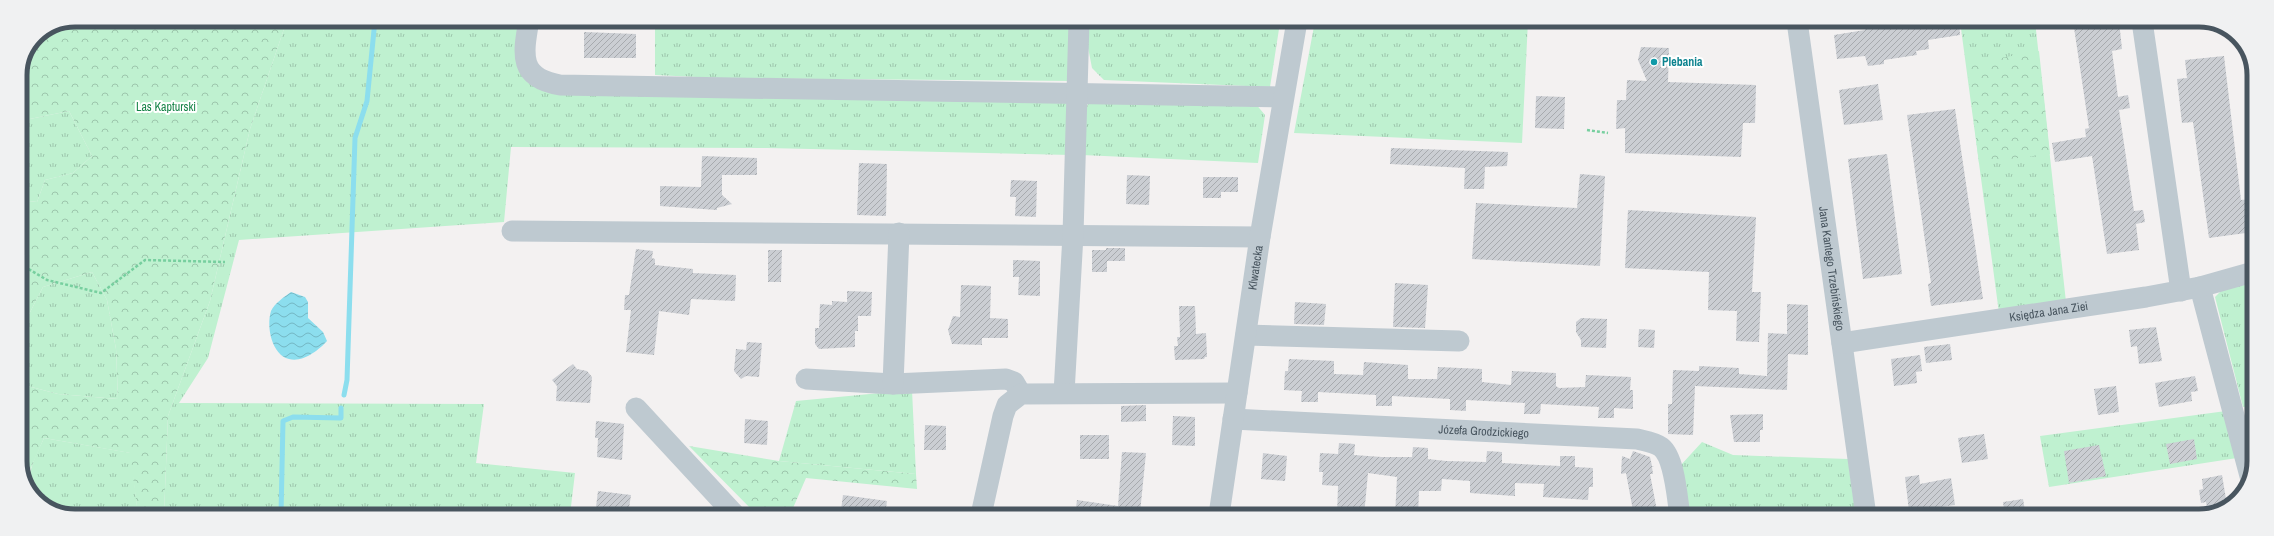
<svg xmlns="http://www.w3.org/2000/svg" width="2274" height="536" font-family="'Archivo Narrow',sans-serif">
  <style>
    .grass { fill: url(#grass-tufts) }
    .forest { fill: url(#forest-crowns); fill-rule: evenodd }
    .water { fill: url(#water-waves) }
    .lines { fill: none; stroke-linecap: round; stroke-linejoin: round }
    .stream { stroke: #8cdeee; stroke-width: 5 }
    .building { fill: url(#building-hatch) }
    .path { stroke: #77cf9f; stroke-width: 2.5; stroke-dasharray: 3 2; stroke-linecap: butt }
    .minor { stroke: #bec9d0; stroke-width: 21 }
    .culture-dot { fill: #0f9aa8; stroke: #fff; stroke-width: 1.5 }
    .labels { text-anchor: middle; dominant-baseline: central; stroke-width: 4; stroke-linejoin: round; paint-order: stroke }
    .culture-label { font-size: 12px; font-weight: bold; fill: #0d838f; stroke: #fff; text-anchor: start }
    .park-label { font-size: 12px; fill: #168347; stroke: #fff }
    .street-label { font-size: 12px; fill: #48555f; stroke: #fff }
    .rim { fill: none; stroke: #48555f; stroke-width: 5 }
  </style>
  <defs>
    <pattern id="grass-tufts" width="24" height="20" patternUnits="userSpaceOnUse"><rect width="24" height="20" fill="#bff1d0"/><path d="M3 7l-1-3M5 7V3M7 7l1-3M15 17l-1-3M17 17v-4M19 17l1-3" fill="none" stroke="#9dc6ac"/></pattern>
    <pattern id="forest-crowns" width="20" height="18" patternUnits="userSpaceOnUse"><rect width="20" height="18" fill="#bff1d0"/><path d="M2 6a3 3 0 1 1 6 0M12 15a3 3 0 1 1 6 0" fill="none" stroke="#9dc6ac"/></pattern>
    <pattern id="water-waves" width="16" height="10" patternUnits="userSpaceOnUse"><rect width="16" height="10" fill="#8cdeee"/><path d="M0 5q4-4 8 0t8 0" fill="none" stroke="#74b7c4"/></pattern>
    <pattern id="building-hatch" width="6" height="6" patternUnits="userSpaceOnUse"><rect width="6" height="6" fill="#cbced3"/><path d="M-1 1l2-2M0 6l6-6M5 7l2-2" fill="none" stroke="#a7aaae"/></pattern>
  </defs>
  <rect width="100%" height="100%" fill="#f3f1f1"/>
  <path class="grass" d="M287,20H524L535,85L1076,95L1071,155L767,148L511,147L504,222L239,240L208,358L179,403L484,404L476,463L575,473L570,515H164L168,416L210,301L250,129Z
    M742,20L1071,25L1073,81L717,78L655,75V23Z
    M1315,21H1528L1522,143L1294,133Z
    M1960,21H2035L2066,302L1999,313Z
    M1087,25L1279,29L1270,87L1104,80L1092,68L1086,37Z
    M1088,103H1255L1265,115L1258,163L1082,155L1084,121Z
    M69,111L92,156L73,173L45,180L37,202L20,200V121Z
    M92,272L107,300L116,349L118,399L58,394L24,385L26,320L43,287Z
    M2253,280V406L2243,407L2215,297L2223,289Z
    M912,390L916,474L779,461L796,401Z
    M2226,411L2237,458L2049,487L2040,436Z
    M44,438L131,453L138,515H99L33,496C24,475 35,458 44,438Z
    M1702,442L1733,455L1848,459L1856,516H1691L1680,466Z
    M1458,511L1538,515V516H1458Z"/>
  <path class="forest" d="M75,20H287L250,129L210,301L168,416L164,515H138L130,453L44,438L29,472L30,489L20,468V200L37,202L45,180L73,173L92,156L69,111L20,121V75L36,36ZM92,272L107,300L116,349L118,399L58,394L24,385L26,320L43,287Z
    M2039,51L2050,154L1979,163L1967,64Z
    M689,446L779,461L916,474L917,489L806,478L790,515H757Z
    M33,496L96,513L99,515H64Z"/>
  <path class="water" d="M291,292L305,297L308,302V318L323,332L327,341C319,350 302,363 289,359C272,355 266,327 271,311C275,303 284,297 291,292Z"/>
  <g class="lines">
    <path class="stream" d="M344,395L347,380L355,138L367,101L375,20
      M281,515L283,421L293,417L341,418V408"/>
  </g>
  <path class="building" d="M1864,21H1959L1960,35L1928,40L1929,49L1916,51L1917,55L1884,60V64L1868,66L1865,56L1837,59L1834,35L1865,30Z
    M2073,21H2119L2122,49L2112,51L2118,97L2128,95L2130,108L2119,110L2134,211L2143,210L2145,222L2136,224L2139,250L2107,254L2092,156L2055,162L2052,143L2086,137L2085,129L2089,128Z
    M584,32L636,34V58H584Z
    M1641,47L1669,48L1668,82L1756,85L1755,123H1743L1741,157L1625,153V128L1616,129L1617,100H1626L1627,80L1647,81L1638,60Z
    M2224,56L2241,200L2251,199L2253,232L2209,238L2193,122L2182,123L2177,79L2187,78L2185,60Z
    M1878,84L1883,120L1844,125L1839,90Z
    M1536,96L1565,97L1564,129L1535,128Z
    M1955,109L1983,299L1931,306L1928,284L1931,283L1907,115Z
    M1391,148L1508,152L1507,166L1485,167L1484,189H1464L1465,168L1390,164Z
    M1887,154L1902,274L1863,279L1848,159Z
    M702,156L757,158V175H722V195L732,204L717,208V210L660,206V186L701,187Z
    M859,163L887,164L886,216L857,215Z
    M1580,174L1605,176L1600,266L1472,259L1476,203L1577,208Z
    M1127,175L1150,176L1149,205L1126,204Z
    M1203,177H1238V192H1221V198H1203Z
    M1011,180L1037,181L1036,217L1015,216L1016,197H1010Z
    M1628,210L1756,217L1752,292H1761L1759,342L1736,341L1737,311L1708,310L1709,272L1625,268Z
    M1106,248H1125V261H1107V272H1092V250H1106Z
    M636,249L653,251L652,258L655,259V265L693,269V273L736,275L735,301L691,299L689,315L659,311L654,355L626,352L631,310H624L625,295H629Z
    M768,250H782L781,282H768Z
    M1013,260L1040,261V296L1018,295L1019,277H1013Z
    M1395,283L1428,285L1425,328L1393,327Z
    M961,285L991,286L990,318L1008,319V338H982V345L952,344L948,330L953,316L960,317Z
    M847,291L872,292L871,316H858V331H855V347L819,349L815,344V328H819L820,304L832,305V301L847,302Z
    M1295,302L1326,304L1324,325L1294,324Z
    M1787,304L1808,305V355L1788,354L1787,390L1695,386L1693,435L1668,434V404H1672L1673,370L1699,371V366L1739,368V374L1767,376L1768,333L1787,334Z
    M1179,306H1195L1196,334L1206,333L1207,357H1205L1204,359L1175,360L1174,346H1178L1177,337H1180Z
    M1581,318L1607,319L1606,348L1581,347V340L1576,332V322Z
    M2156,327L2162,361L2139,364L2137,346L2131,347L2129,330Z
    M1639,329L1655,330L1654,348L1638,347Z
    M747,342L762,343L759,377L746,376L741,379L734,371L736,349L746,350Z
    M1950,344L1952,360L1926,363L1924,347Z
    M1920,355L1922,371L1916,372L1917,383L1894,386L1891,359Z
    M1289,359L1334,361V374L1363,375L1364,362L1408,365V379H1437L1438,367L1482,369V382L1511,385L1512,371L1556,373V386L1559,388L1585,387L1586,375L1631,377L1630,390H1633V409L1614,408V418H1598L1599,407L1541,404L1540,414H1524L1525,403L1466,400V411L1450,410V399L1392,396V406H1376V395L1318,392V402H1301L1302,391L1284,390L1285,371H1288Z
    M573,364L577,369L587,371L592,377L590,403L556,401L557,386L552,380Z
    M2195,376L2198,391L2191,392L2192,401L2159,407L2155,383Z
    M2116,386L2119,412L2098,415L2094,389Z
    M1146,405V421L1121,422V406Z
    M1763,414V430H1760V442H1734L1730,415Z
    M1173,416L1195,417V446L1172,445Z
    M745,419L768,421L767,445L744,443Z
    M596,421L624,424L622,460L597,457L598,438H595Z
    M925,425L946,426V450H924Z
    M1984,434L1988,459L1962,463L1958,438Z
    M1080,435H1109V459H1080Z
    M2194,439L2197,459L2170,464L2166,444Z
    M1339,443L1355,444L1354,455L1382,457H1412L1413,447L1428,448V459L1446,461L1486,462L1487,451L1502,452V463L1560,466V456H1575V467L1593,468V487H1589L1588,500L1574,499L1543,497L1544,484L1515,483V496L1470,493V481L1442,479L1441,491H1419L1418,516H1395L1397,477L1368,473L1364,516H1337L1338,486L1322,485L1323,472H1319L1320,453L1338,454Z
    M2099,445L2106,476L2069,483L2064,451Z
    M1633,451L1650,457L1652,466L1654,467H1652L1653,474H1650L1658,516H1634L1626,473L1621,474L1622,456L1630,459Z
    M1122,452L1146,453L1140,513L1128,512L1127,515H1075L1077,500L1118,506Z
    M1263,453L1287,456L1285,481L1261,479Z
    M1919,475L1920,484L1951,478L1955,505L1909,511L1905,477Z
    M2222,475L2226,499H2223L2224,507L2208,513L2206,502L2201,503L2199,490L2203,489L2202,479Z
    M598,491L631,495L628,515H595Z
    M843,495L887,501L885,515L841,510Z
    M2023,499L2026,516H2005L2003,502Z"/>
  <g class="lines">
    <path class="path" d="M1638,21L1640,22
      M1587,130L1608,133
      M20,264L47,280L101,293L145,260L225,262"/>
    <g class="minor">
      <path d="M529,20C523,54 518,78 560,85L1283,97"/>
      <path id="s1" d="M1797,21L1866,516"/>
      <path d="M2142,21L2181,291"/>
      <path d="M512,231L1260,237"/>
      <path d="M2200,287L2250,476"/>
      <path d="M1246,335L1459,341"/>
      <path id="s2" d="M1842,343L2146,297L2200,287L2253,272"/>
      <path d="M806,379L893,384L1006,379L1014,382L1021,394"/>
      <path d="M893,384L899,233"/>
      <path d="M1064,393L1073,235L1079,21"/>
      <path d="M636,408L735,515"/>
      <path id="s3" d="M1233,419L1637,439C1645,441 1654,442 1661,447C1675,458 1677,498 1680,516"/>
      <path d="M981,515L1003,416L1007,405L1021,394L1237,393"/>
      <path id="s4" d="M1219,515L1260,237L1297,21"/>
    </g>
  </g>
  <circle class="culture-dot" cx="1654" cy="62" r="4"/>
  <g class="labels">
    <g class="culture-label">
      <text x="1662" y="62">Plebania</text>
    </g>
    <g class="park-label">
      <text x="166" y="107">Las Kapturski</text>
    </g>
    <g class="street-label">
      <text stroke="none"><textPath href="#s4" startOffset="250">Klwatecka</textPath></text>
      <text stroke="none"><textPath href="#s1" startOffset="250">Jana Kantego Trzebińskiego</textPath></text>
      <text stroke="none"><textPath href="#s2" startOffset="209">Księdza Jana Ziei</textPath></text>
      <text stroke="none"><textPath href="#s3" startOffset="251">Józefa Grodzickiego</textPath></text>
    </g>
  </g>
  <path d="M0 0H2274V536H0ZM75 27H2199A48 48 0 0 1 2247 75V461A48 48 0 0 1 2199 509H75A48 48 0 0 1 27 461V75A48 48 0 0 1 75 27Z" fill="#f0f1f2" fill-rule="evenodd"/>
  <path class="rim" d="M75 27H2199A48 48 0 0 1 2247 75V461A48 48 0 0 1 2199 509H75A48 48 0 0 1 27 461V75A48 48 0 0 1 75 27Z"/>
</svg>
